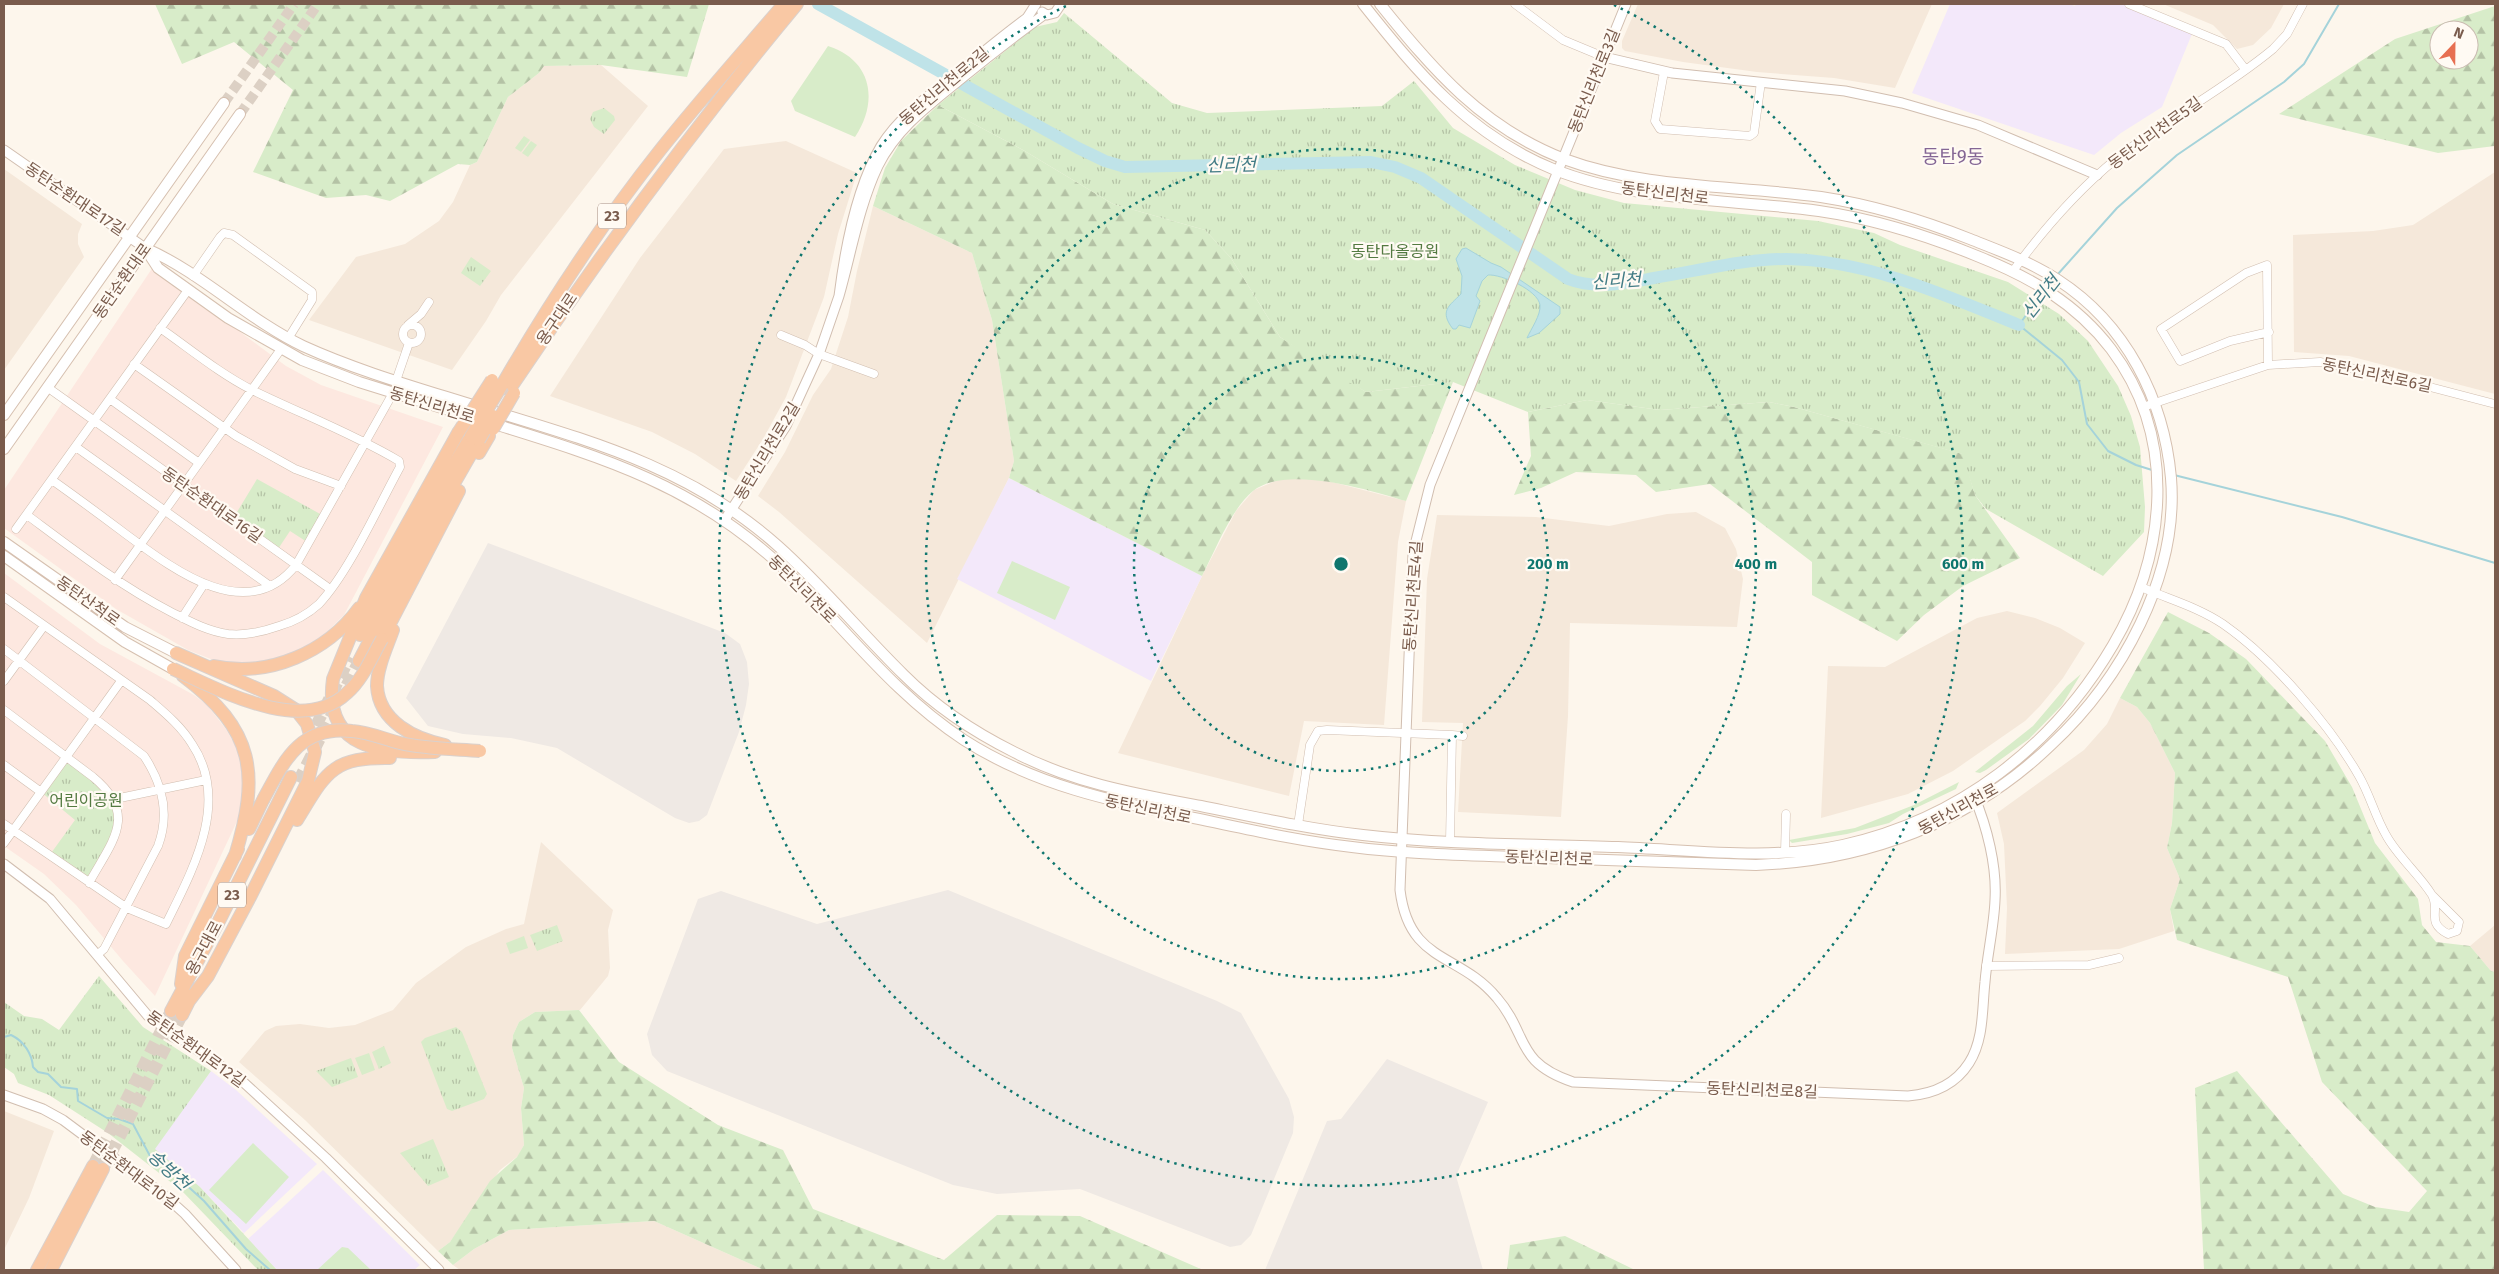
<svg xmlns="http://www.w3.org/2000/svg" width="2499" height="1274" font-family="'Fira Sans','Noto Sans KR',sans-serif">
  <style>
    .residential { fill: #f5e8da }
    .commercial { fill: #fde8e0 }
    .industrial { fill: #efe9e4 }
    .education { fill: #f3e8fa }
    .grass { fill: #d8ecc9 }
    .forest { fill: url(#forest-firs); fill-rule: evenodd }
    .park { fill: url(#park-tufts) }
    .water { fill: #bfe3e8; stroke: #a5d3da }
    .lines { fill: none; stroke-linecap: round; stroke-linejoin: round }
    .stream { stroke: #a5d3da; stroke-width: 2 }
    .river { stroke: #bfe3e8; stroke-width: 12 }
    .secondary-tunnel { stroke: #dcd0c4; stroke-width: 10; stroke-dasharray: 10 5; stroke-linecap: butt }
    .trunk-tunnel { stroke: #dcd0c4; stroke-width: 12; stroke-dasharray: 12 6; stroke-linecap: butt }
    .minor-casing { stroke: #d1beb0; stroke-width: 9 }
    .tertiary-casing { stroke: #d1beb0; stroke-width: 11 }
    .secondary-casing { stroke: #d6c0b0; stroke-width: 12 }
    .trunk-casing { stroke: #dad1cd; stroke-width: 14 }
    .minor { stroke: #fff; stroke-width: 8 }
    .tertiary { stroke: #fff; stroke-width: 9 }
    .secondary { stroke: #fff; stroke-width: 10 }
    .trunk { stroke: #f9c8a4; stroke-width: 12 }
    .trunk-bridge-casing { stroke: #dad1cd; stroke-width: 14; stroke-linecap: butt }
    .trunk-bridge { stroke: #f9c8a4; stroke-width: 12 }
    .ring { fill: none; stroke: #0f766e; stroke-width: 2.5; stroke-dasharray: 2.5 5 }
    .labels { text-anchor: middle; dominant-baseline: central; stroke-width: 4.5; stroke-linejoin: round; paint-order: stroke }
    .shield { fill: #fffaf3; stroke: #a28b7f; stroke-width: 1 }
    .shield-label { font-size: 15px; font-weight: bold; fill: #7a5c4d }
    .street-label { font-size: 16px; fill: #7a5c4d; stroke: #fffaf3 }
    .park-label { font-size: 16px; fill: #537a41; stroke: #fffaf3 }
    .water-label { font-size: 18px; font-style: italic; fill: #437c86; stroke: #fffaf3 }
    .quarter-label { font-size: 19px; fill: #846695; stroke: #fffaf3 }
    .centre { fill: #0f766e; stroke: #fffaf3; stroke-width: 2.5 }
    .ring-label { font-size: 15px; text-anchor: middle; font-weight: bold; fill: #0f766e; stroke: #fffaf3; stroke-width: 4.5; stroke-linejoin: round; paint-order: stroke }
  </style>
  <defs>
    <pattern id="forest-firs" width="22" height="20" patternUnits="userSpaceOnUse" patternTransform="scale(1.25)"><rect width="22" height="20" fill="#d8ecc9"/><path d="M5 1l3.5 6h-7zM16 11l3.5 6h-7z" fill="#b4c2a5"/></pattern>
    <pattern id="park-tufts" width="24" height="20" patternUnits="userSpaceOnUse" patternTransform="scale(1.25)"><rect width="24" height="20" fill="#d8ecc9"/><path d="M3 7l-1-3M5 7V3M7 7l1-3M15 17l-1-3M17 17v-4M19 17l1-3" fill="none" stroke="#b4c2a5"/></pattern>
  </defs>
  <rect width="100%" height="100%" fill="#fdf6ec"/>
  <path class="residential" d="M1638,4H1932L1895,88L1834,78L1757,72L1683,62L1625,51L1622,48V41Z
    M2163,4H2284L2271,28L2253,45L2237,49L2213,25Z
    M601,65L648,106L501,295L486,321L452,370L309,320L356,257L405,244L439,221L453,202L470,165L477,162L508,97L539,73L544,66Z
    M786,141L857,173L838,234L824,297L786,397L763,439L736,481L695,454L652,432L550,396L640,258L724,149Z
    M4,169L82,224L78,234V244L84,257L4,370Z
    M2495,172V394L2349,356L2294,352L2293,235L2373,231L2413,225Z
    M873,206L972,253L992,320L1014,461L1009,478L927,643L779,512L758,496L785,452L813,395L831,369L848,317L857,271Z
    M1280,479H1314L1332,482L1406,501L1398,542L1384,725L1304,721L1289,796L1118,753L1202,576L1236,511L1254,490Z
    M1696,512L1725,528L1736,549L1743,579L1737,627L1570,623L1568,716L1561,817L1458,812L1463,723L1422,722L1427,579L1437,515L1536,517L1609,526L1667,514Z
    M2007,611L2035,618L2060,628L2085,643L2063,678L2040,706L2025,721L1953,771L1908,794L1821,818L1828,666L1885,667L1977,618Z
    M2120,698L2137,707L2150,723L2175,773L2172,823L2167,848L2180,879L2170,909L2174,931L2119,949L2005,954L2007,908L2004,844L1997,813L2084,750L2107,724Z
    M541,842L613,910L608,930L610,968L608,976L580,1010L535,1012L519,1022L513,1035L512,1048L524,1088L521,1108L524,1145L518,1156L500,1170L450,1242L438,1251L305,1120L239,1062L265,1031L276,1026L300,1024L329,1028L355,1025L393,1010L416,983L466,947L506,929L524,924Z
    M2495,925V972L2491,971L2470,946Z
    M4,1111L54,1131L29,1198L4,1250Z
    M654,1221L764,1270H460L453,1265L474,1249L509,1230Z"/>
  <path class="commercial" d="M153,267L286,366L321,385L443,427L344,615L314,645L297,656L231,667L188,650L116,609L4,528V490Z
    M4,573L100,644L194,695L207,705L226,729L240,754L245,791L239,817L155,996L123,961L76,905L44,874L4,846Z"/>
  <path class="industrial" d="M488,543L725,633L740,644L747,662L749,684L746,705L739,732L707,815L699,821L689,823L675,818L557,748L511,738L463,734L428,726L406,698Z
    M948,890L1217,1001L1241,1013L1289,1099L1294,1117L1293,1133L1251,1235L1241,1245L1230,1247L1080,1189L997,1194L953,1185L667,1071L652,1055L647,1034L698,899L721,891L817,924Z
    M1387,1059L1488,1102L1456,1176L1483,1270H1265L1327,1121L1341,1119Z"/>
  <path class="education" d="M1950,4H2069L2075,6L2076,4H2133L2194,29L2162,107L2121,133L2094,155L1912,93Z
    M1009,478L1202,576L1151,681L957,579Z
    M211,1071L236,1090L317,1164L244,1233L200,1187L154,1149Z
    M323,1170L420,1265L414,1270H277L248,1239Z"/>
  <path class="grass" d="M828,46C872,60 879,101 855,137L795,111L791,101Z
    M524,136L530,140L521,152L515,148Z
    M531,141L537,145L528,157L522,153Z
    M1012,561L1070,587L1055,620L997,593Z
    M2081,674L2062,705L2029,739L1986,770L1980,773L1975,772L2033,726L2067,686Z
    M1959,782L1956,789L1903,814L1889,823L1847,834L1792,843L1789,840L1855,828L1914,805Z
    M524,936L528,948L510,954L506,943Z
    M369,1053L375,1070L362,1075L355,1058Z
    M253,1143L289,1177L246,1224L209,1190Z
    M342,1247L348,1248L371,1270H317Z"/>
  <path class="forest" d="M155,4H709L687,77L601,65L544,66L539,73L508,97L477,162L470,165L458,164L390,201L366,195L326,198L253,172L293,90L234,42L182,64Z
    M2495,6V146L2438,153L2279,114L2395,39ZM2439,30H2469V60H2439Z
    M938,105L1023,150L1113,204L1205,230L1231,258L1280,337L1366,392L1453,382L1406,501C1369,490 1287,464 1253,491C1231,509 1215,551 1202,576L1009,478L1014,461L992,320L972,253L873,206L885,168L901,141Z
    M1587,400L1660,410L1769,402L1794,407L1963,454L1975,495L2020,558L1963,586L1924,615L1897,641L1812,595V562L1710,484L1656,492L1636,475L1576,472L1541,488L1514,495L1531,456L1528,412Z
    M2168,612L2209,633L2246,659L2325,741L2352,787L2375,843L2418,899L2422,925L2436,942L2470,946L2491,971L2495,972V1270H2204L2195,1088L2237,1071L2343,1194L2375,1207L2409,1212L2427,1191L2322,1082L2288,977L2177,940L2170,909L2180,879L2167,848L2172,823L2175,773L2150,723L2137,707L2120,698Z
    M579,1010L619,1062L718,1125L783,1150L813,1209L944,1260L997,1215L1080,1216L1203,1270H764L654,1221L509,1230L474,1249L453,1265L438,1251L450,1242L490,1181L517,1157L524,1145L521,1108L524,1088L512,1048L513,1035L519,1022L535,1012Z
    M1565,1236L1635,1270H1507L1510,1245Z"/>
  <path class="park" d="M1064,13L1172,103L1207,113L1382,106L1414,81L1453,128L1515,165L1575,190L1624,203L1818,221L1874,233L1900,245L2008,282L2059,314L2088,341L2118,386L2131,416L2140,447L2145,507L2144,532L2103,576L1986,509L1975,495L1962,454L1794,407L1769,402L1660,410L1587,400L1528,412L1453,382L1366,392L1331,372L1280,337L1231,258L1205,230L1113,204L1023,150L938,105L1035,27L1057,22Z
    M604,108L614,116L615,120L604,134L594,127L590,119L593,112Z
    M471,257L491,271L480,286L461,273Z
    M257,479L322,515L307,542L290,531L278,549L234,517Z
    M66,757L107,788L118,826L89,883L49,856L75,820L41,792Z
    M557,925L563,941L537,951L530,935Z
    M99,976L143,1027L211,1071L155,1149L200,1187L277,1270H258L182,1191L154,1169L108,1133L49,1095L18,1083L14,1074L4,1067V1002L24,1016L42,1019L59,1030Z
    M456,1027L462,1032L487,1094L484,1099L452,1111L447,1109L421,1042L425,1038Z
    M384,1046L391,1063L379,1069L372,1052Z
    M351,1058L358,1077L332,1087L316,1071Z
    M433,1139L449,1177L428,1186L400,1153Z"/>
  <path class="water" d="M1466,248L1491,263L1501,267L1560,307V314L1539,333L1527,338C1531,329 1541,315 1540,305C1538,290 1501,274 1488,275L1482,281L1476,296L1480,301L1470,328L1459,325L1456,329H1453C1439,311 1449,306 1461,294L1462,276L1456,259L1462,249Z"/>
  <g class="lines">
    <path class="stream" d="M2058,274L2117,208L2177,155L2284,82L2304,64L2339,4
      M2042,293L2019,325L2062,360L2079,382L2087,424L2108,451L2136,465L2152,470
      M2174,475L2342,517L2495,563
      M4,1037L11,1035C24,1041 32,1054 33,1067L38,1072L48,1074L61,1087L77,1089L78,1101L107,1118L119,1119L133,1124L150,1156L182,1181L204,1201L246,1249L270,1270"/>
    <path class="river" d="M818,4L1078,148L1105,161L1125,167L1371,162L1395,167L1421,178L1568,279C1596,290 1626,283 1654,278C1698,271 1742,259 1786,259C1868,260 1945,295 2019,325"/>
    <path class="secondary-tunnel" d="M224,103L294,4
      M240,114L318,4"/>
    <path class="trunk-tunnel" d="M308,742L350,657
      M298,782L359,661
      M93,1166L171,1011
      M103,1169L182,1015"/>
    <g class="minor-casing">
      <path id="minor" d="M1515,4L1563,40L1604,57
        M2129,4L2226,44L2245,69
        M1664,72L1655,121L1660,129L1750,136L1754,133L1761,82
        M2013,271C2043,230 2077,191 2116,159C2166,119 2224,90 2273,49L2287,34L2303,4
        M193,276L220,237L224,233L233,235L312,292V300L289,337
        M403 334a9 9 0 1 1 18 0a9 9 0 1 1-18 0Z
        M408,325L421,314L429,302
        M781,335L805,345L819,354L874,374
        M134,364L236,436L295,469L341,486
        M2268,365L2267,265L2246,273L2161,329L2180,361L2230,341L2269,332
        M396,381L409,343
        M47,387L330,589
        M110,399L199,463
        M2143,407L2268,365L2320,362L2384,375L2495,404
        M76,447L270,586
        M52,480C76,497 99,514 123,532C169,566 246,628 296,565L393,393
        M27,515C74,550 119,585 171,612C189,621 207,631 228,634C246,636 262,632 279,626C293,622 308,614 319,604C349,572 378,507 400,467L399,461C352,433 301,414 252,390C219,373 190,349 160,328
        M16,529L188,290
        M115,580L281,349
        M2141,587C2168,599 2198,607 2223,624C2272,658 2330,725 2359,776C2370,795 2375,816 2386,835C2398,857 2419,874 2432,895C2441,911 2425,922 2448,934L2457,931L2459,922L2433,896
        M4,597L150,700C165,713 181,726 192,744C231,802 192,871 166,924L127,908L4,824
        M182,618L204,584
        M4,649L144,756C162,783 170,814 158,846L104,949L98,954
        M4,681L44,626
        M4,710L93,777C139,815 112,841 89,883
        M1452,735L1463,736
        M4,765L41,792
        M115,799L206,780
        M1298,825L1310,745L1318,731L1327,730L1452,735L1450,842
        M4,843L121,681
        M1785,852L1786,814
        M1986,966L2089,965L2119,958"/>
    </g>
    <g class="tertiary-casing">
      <path id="tertiary" d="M1036,4L1027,18C1002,36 979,56 955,75C928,96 899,117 881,146C856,188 845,248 839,296C851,254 859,206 878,166C897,128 929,105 961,79C989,56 1016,35 1045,14
        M1626,4L1430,485L1413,553L1400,890C1409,964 1459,952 1497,998C1529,1035 1514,1062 1573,1082L1908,1096C1933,1094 1955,1085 1969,1063C1984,1040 1982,1009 1985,982C1987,955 1994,927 1995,900C1997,866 1987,827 1974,796
        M1042,12L1047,15L1055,13L1061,4
        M1604,57L1672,73L1845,91L1902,103L1978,125L2097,175
        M4,150L145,248
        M724,521L786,426L819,354L839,296
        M4,864L50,899L148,1016L241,1080L326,1158L439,1270
        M4,1095L43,1109L63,1120L165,1196L185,1214L236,1270"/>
    </g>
    <g class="secondary-casing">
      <path id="secondary" d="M145,248L158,268L228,318L302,360L359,382L474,418
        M145,248C202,273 247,319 303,346C360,372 422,389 482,408
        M496,412C601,444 694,471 778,546C823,586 861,633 904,675C936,707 974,732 1014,752C1073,783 1137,794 1201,806C1255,817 1309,829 1363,835C1448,845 1533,844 1618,847C1693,850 1770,861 1843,845C1959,819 2053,747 2113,645C2167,553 2178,438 2111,349C2076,303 2030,277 1977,256C1926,235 1874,219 1819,211C1732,199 1635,202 1553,169C1468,134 1418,73 1363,4
        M4,415L224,103
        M491,423C601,457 695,485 782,567C843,625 892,693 964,740C1034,785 1113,802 1194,818C1246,829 1298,841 1352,847C1407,854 1463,855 1519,857C1598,859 1677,862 1756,865C1867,861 1971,822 2051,745C2121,680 2179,576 2171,478C2164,399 2126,324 2058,280C2031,262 2000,251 1970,239C1922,220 1873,205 1821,197C1736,185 1645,189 1564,159C1482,127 1433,70 1380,4
        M4,449L240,114
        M4,542L125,627L176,653
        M4,556L125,642L173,669"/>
    </g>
    <g class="trunk-casing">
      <path id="trunk" d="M502,385C549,304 602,223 661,149C700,100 743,52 784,4
        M509,390C600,254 693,129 797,4
        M479,453L489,436
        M393,630C387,647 377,668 377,686C379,722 415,739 445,745
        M360,635L410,539L471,436
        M382,639L459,491
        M176,653L274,696L296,710L307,724L315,752L308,781L250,897L208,976L189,1001
        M359,661L426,532L479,440
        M214,666C269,678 327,652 359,608
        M183,676C255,730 260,774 235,856
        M435,752C382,754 323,749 333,679L366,598L458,433
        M297,820C326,773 331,757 390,758
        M249,829L263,800
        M181,984L185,956L238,849
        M171,1011L219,921L291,777
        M182,1015L192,995
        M37,1270L93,1166
        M51,1270L103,1169"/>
    </g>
    <use href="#minor" class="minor"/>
    <use href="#tertiary" class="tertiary"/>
    <use href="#secondary" class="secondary"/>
    <use href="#trunk" class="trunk"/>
    <g class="trunk-bridge-casing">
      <path id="trunk-bridge" d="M493,429L514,393
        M458,433L492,380
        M471,436L502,385
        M479,440L493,416
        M173,669C220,690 302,736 347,693C363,679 371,658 382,639
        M263,800C284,761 300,725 352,731C368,732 384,739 400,743C426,749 453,749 480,751"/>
    </g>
    <use href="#trunk-bridge" class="trunk-bridge"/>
  </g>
  <g class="ring">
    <circle cx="1341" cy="564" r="207"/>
    <circle cx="1341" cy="564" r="415"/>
    <path d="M1614 5A622 622 0 1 1 1068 5"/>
  </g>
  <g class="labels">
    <g class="shield">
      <rect x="598" y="203.5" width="28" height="25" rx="4"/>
      <rect x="218" y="882.5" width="28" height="25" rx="4"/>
    </g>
    <g class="shield-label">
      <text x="612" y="216">23</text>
      <text x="232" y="895">23</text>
    </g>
    <g class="street-label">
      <text transform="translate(1594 81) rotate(-68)">동탄신리천로3길</text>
      <text transform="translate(944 86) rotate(-40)">동탄신리천로2길</text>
      <text transform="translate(2155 133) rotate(-36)">동탄신리천로5길</text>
      <text transform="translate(1665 193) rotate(7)">동탄신리천로</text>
      <text transform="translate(75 199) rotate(34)">동탄순환대로17길</text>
      <text transform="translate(122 281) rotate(-55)">동탄순환대로</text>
      <text transform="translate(557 319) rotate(-56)">용구대로</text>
      <text transform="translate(2377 375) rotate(12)">동탄신리천로6길</text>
      <text transform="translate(432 405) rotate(17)">동탄신리천로</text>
      <text transform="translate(767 451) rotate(-59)">동탄신리천로2길</text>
      <text transform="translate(212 505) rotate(35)">동탄순환대로16길</text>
      <text transform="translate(802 589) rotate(45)">동탄신리천로</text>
      <text transform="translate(1413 596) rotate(-86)">동탄신리천로4길</text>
      <text transform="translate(88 601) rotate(35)">동탄산척로</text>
      <text transform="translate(1148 809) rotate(12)">동탄신리천로</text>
      <text transform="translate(1958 809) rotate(-29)">동탄신리천로</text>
      <text transform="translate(1549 858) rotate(2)">동탄신리천로</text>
      <text transform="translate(204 948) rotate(-62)">용구대로</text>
      <text transform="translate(196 1049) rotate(36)">동탄순환대로12길</text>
      <text transform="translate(1762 1090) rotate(2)">동탄신리천로8길</text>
      <text transform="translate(129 1170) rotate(37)">동탄순환대로10길</text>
    </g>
    <g class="park-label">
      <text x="1395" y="251">동탄다올공원</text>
      <text x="86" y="800">어린이공원</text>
    </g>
    <g class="water-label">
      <text transform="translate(1231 165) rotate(-1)">신리천</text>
      <text transform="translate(1616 281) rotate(-4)">신리천</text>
      <text transform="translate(2041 297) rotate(-52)">신리천</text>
      <text transform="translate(169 1170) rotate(43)">송방천</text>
    </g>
    <g class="quarter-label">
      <text x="1953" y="156">동탄9동</text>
    </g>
  </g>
  <circle cx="1341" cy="564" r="8" class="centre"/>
  <g class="ring-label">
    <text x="1548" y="569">200 m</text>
    <text x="1756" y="569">400 m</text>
    <text x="1963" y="569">600 m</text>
  </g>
  <rect width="2499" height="1274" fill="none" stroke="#7a5c4d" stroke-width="10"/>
  <g transform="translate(2454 45) rotate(22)"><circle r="24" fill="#fffaf3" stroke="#cabbb1"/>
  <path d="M0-4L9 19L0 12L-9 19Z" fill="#e76f51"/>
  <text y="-8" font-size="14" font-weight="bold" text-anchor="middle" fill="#7a5c4d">N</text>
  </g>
</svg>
